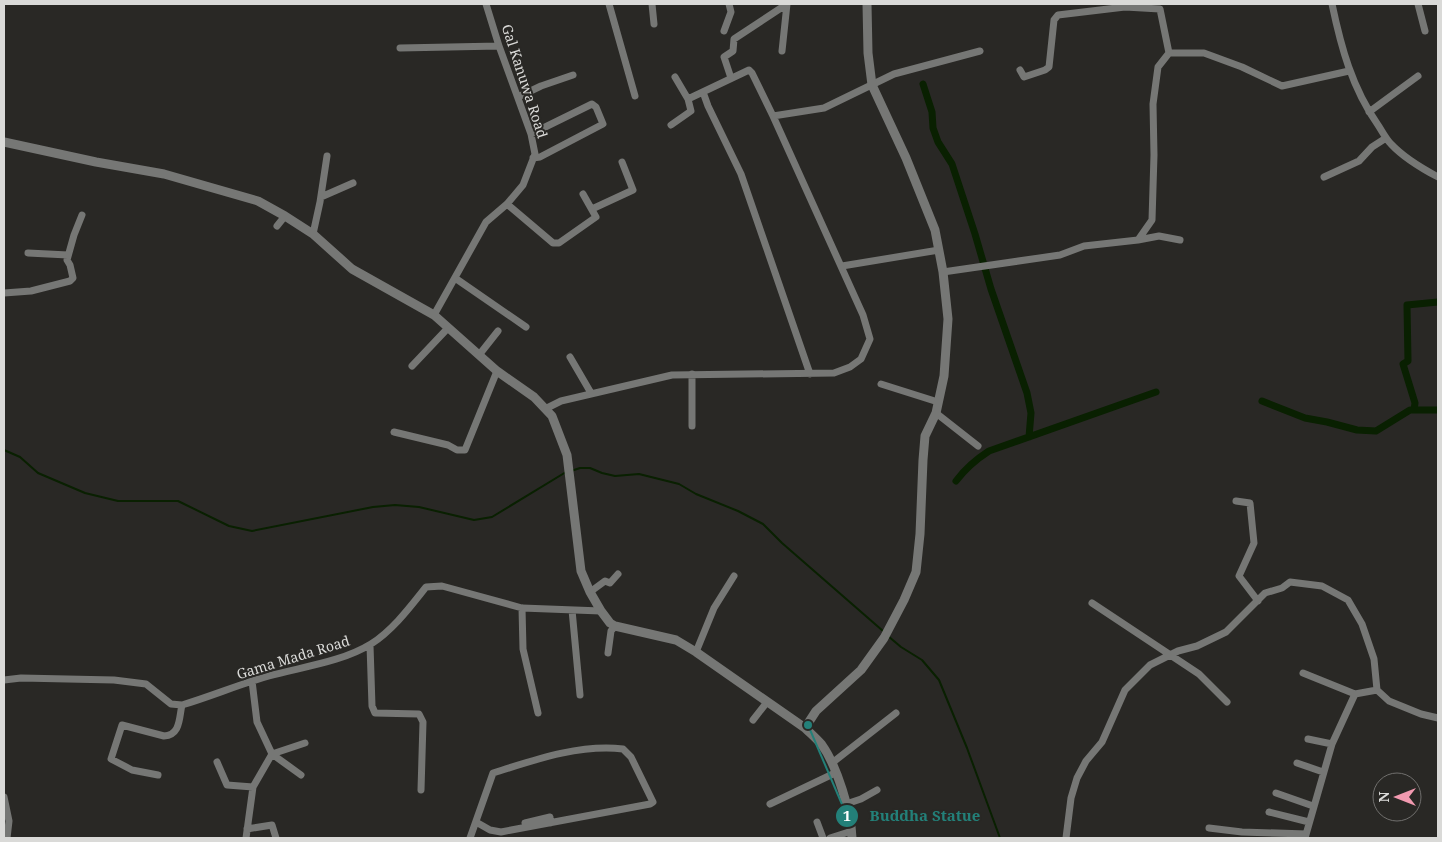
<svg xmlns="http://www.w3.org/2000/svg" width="1442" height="842" font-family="'Noto Serif',serif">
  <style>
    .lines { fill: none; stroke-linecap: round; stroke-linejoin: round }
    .stream { stroke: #092001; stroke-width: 2 }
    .canal { stroke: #092001; stroke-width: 7 }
    .minor { stroke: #767775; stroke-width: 7 }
    .tertiary { stroke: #767775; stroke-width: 9 }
    .labels { text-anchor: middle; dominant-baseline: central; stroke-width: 4; stroke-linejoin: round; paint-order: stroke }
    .street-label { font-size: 14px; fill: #dadad8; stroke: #292825 }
    .leader { fill: none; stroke: #238079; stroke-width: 2 }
    .callout-dot { fill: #238079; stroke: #292825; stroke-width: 2 }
    .mark-label { font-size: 15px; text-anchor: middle; font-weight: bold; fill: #fff }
    .callout-label { font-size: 15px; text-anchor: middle; font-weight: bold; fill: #238079; stroke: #292825; stroke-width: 4; stroke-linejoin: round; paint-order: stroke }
  </style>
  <rect width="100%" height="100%" fill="#292825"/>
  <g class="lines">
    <path class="stream" d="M4,450L20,457L38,473L85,493L118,501H178L229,526L252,531L373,507L395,505L419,507L474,520L492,517L566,472
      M571,471L580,468H590L602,473L615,476L639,474L679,484L696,494L738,511L763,524L782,543L883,631
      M888,636L901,647L922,660L939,680L967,748L1000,838"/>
    <path class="canal" d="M923,84L932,112L933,128L938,142L952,164L975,234L991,289L1027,393L1031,413L1029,437
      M1262,401L1305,418L1327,422L1357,430L1376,431L1410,410H1438
      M1414,410L1415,403L1403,364L1408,361L1407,305L1438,302
      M956,481C965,469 975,460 989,451L1156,392"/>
    <path class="minor" d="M609,4L635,96
      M652,4L654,24
      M1332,4C1341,47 1352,88 1378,125C1382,131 1386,139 1391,144C1404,158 1421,168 1438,177
      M1418,4L1425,31
      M724,31L731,12L729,4
      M400,48L499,46
      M782,51L787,4
      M1020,70L1024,77L1045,70L1049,67L1054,20L1058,15L1125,7L1160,9L1169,53
      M675,77L688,99
      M731,78L724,57L733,51L734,39L787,4
      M703,92L708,106L741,174L810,374
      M518,97L541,86L573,75
      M1369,112L1418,76
      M671,125L691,111L688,99L749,70L752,73L773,116
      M531,134L592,104L596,107L603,124L540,157L533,158
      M1324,177L1359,161L1372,147L1386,138
      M321,197L353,183
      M507,204L553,243H559L596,217L583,194
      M592,209L633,190L622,162
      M277,226L285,216
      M313,234L320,202L327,156
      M1138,240L1159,236L1180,240
      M28,253L68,255
      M842,266L939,250
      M943,272L1060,255L1084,246L1138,240L1152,220L1154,155L1153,104L1158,67L1169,53H1204L1242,67L1282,86L1349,71
      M455,278L526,327
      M4,293L31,291L70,281L73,278L70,265L67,260L74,235L82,215
      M434,315L486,222L507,204L523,185L535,154L531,134L499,46L486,4
      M479,355L498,331
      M570,357L591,393
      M412,366L448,328
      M881,384L938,402
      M545,409L561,401L672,375L834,373L850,367L861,359L870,339L863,315L773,116L824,108L894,74L980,51
      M936,413L978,446
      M692,426V374
      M394,432L448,445L457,450H465L497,371
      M1236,501L1250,503L1254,543L1239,576L1258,601
      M590,592L605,581L610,583L618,574
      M1092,603L1199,674L1227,702
      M522,608L523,649L538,713
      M572,610L580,695
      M370,645L372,706L375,713L419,714L423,722L421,790
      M696,652L714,608L734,576
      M608,653L611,631L615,626
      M1303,673L1355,694L1377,690
      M4,680L21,678L114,680L146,684L171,704L182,705C212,696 240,684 269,676C301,667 342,662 371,644C393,630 410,607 426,587L442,586L522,608L601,611
      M753,720L767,702
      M1308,739L1332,744
      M272,754L301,775
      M272,754L305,743
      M217,762L227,785L253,787
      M832,763L896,713
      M1297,763L1323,772
      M158,775L132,770L111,759L122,725L164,736C181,735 179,717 182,705
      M1276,793L1313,806
      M4,797L9,821L7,838
      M770,804L835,773
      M846,804L861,799L877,790
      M1269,812L1309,822
      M817,822L823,838
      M525,823L550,817V823
      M1209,828L1242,832L1306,834
      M247,829L272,825L276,838
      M246,838L253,787L272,754L257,722L252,681
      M470,838L493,773C534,760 579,744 623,749L631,757L653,802L650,804L501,832L490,830L476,822
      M830,838L852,831
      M1066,838L1071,798L1077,778L1086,761L1102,742L1125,690L1150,665L1178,651L1197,646L1226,632L1265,593L1282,588L1290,582L1322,586L1348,600L1362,624L1374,659L1377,690L1389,701L1421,714L1438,718
      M1305,838L1332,744L1355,694"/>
    <path class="tertiary" d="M4,142L96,162L164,174L258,201L285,216L313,234L352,269L434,315L497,371L534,397L552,416L567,455L581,571L590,592L601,611L610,623L615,626L676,640L696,652L805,728
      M852,838C851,812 837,766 822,745C817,739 811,734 805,728L816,711L861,670L884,638L904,600L916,572L920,534L923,460L925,436L936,413L944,376L948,319L943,272L935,230L906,158L872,85L868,53L867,4"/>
  </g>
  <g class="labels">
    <g class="street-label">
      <text transform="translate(525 81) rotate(72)">Gal Kanuwa Road</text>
      <text transform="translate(293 657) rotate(-17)">Gama Mada Road</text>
    </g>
  </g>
  <path class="leader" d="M808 725L847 816"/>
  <g class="callout-dot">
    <circle cx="808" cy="725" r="5"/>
    <circle cx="847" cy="816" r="12"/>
  </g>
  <g class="mark-label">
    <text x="847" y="821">1</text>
  </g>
  <g class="callout-label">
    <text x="925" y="821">Buddha Statue</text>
  </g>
  <rect width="1442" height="842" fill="none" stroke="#dadad8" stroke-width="10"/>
  <g transform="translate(1397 797) rotate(270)"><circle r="24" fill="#292825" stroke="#706f6d"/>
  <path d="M0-4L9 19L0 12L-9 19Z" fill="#f29ab0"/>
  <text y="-8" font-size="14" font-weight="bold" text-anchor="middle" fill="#dadad8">N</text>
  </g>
</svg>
